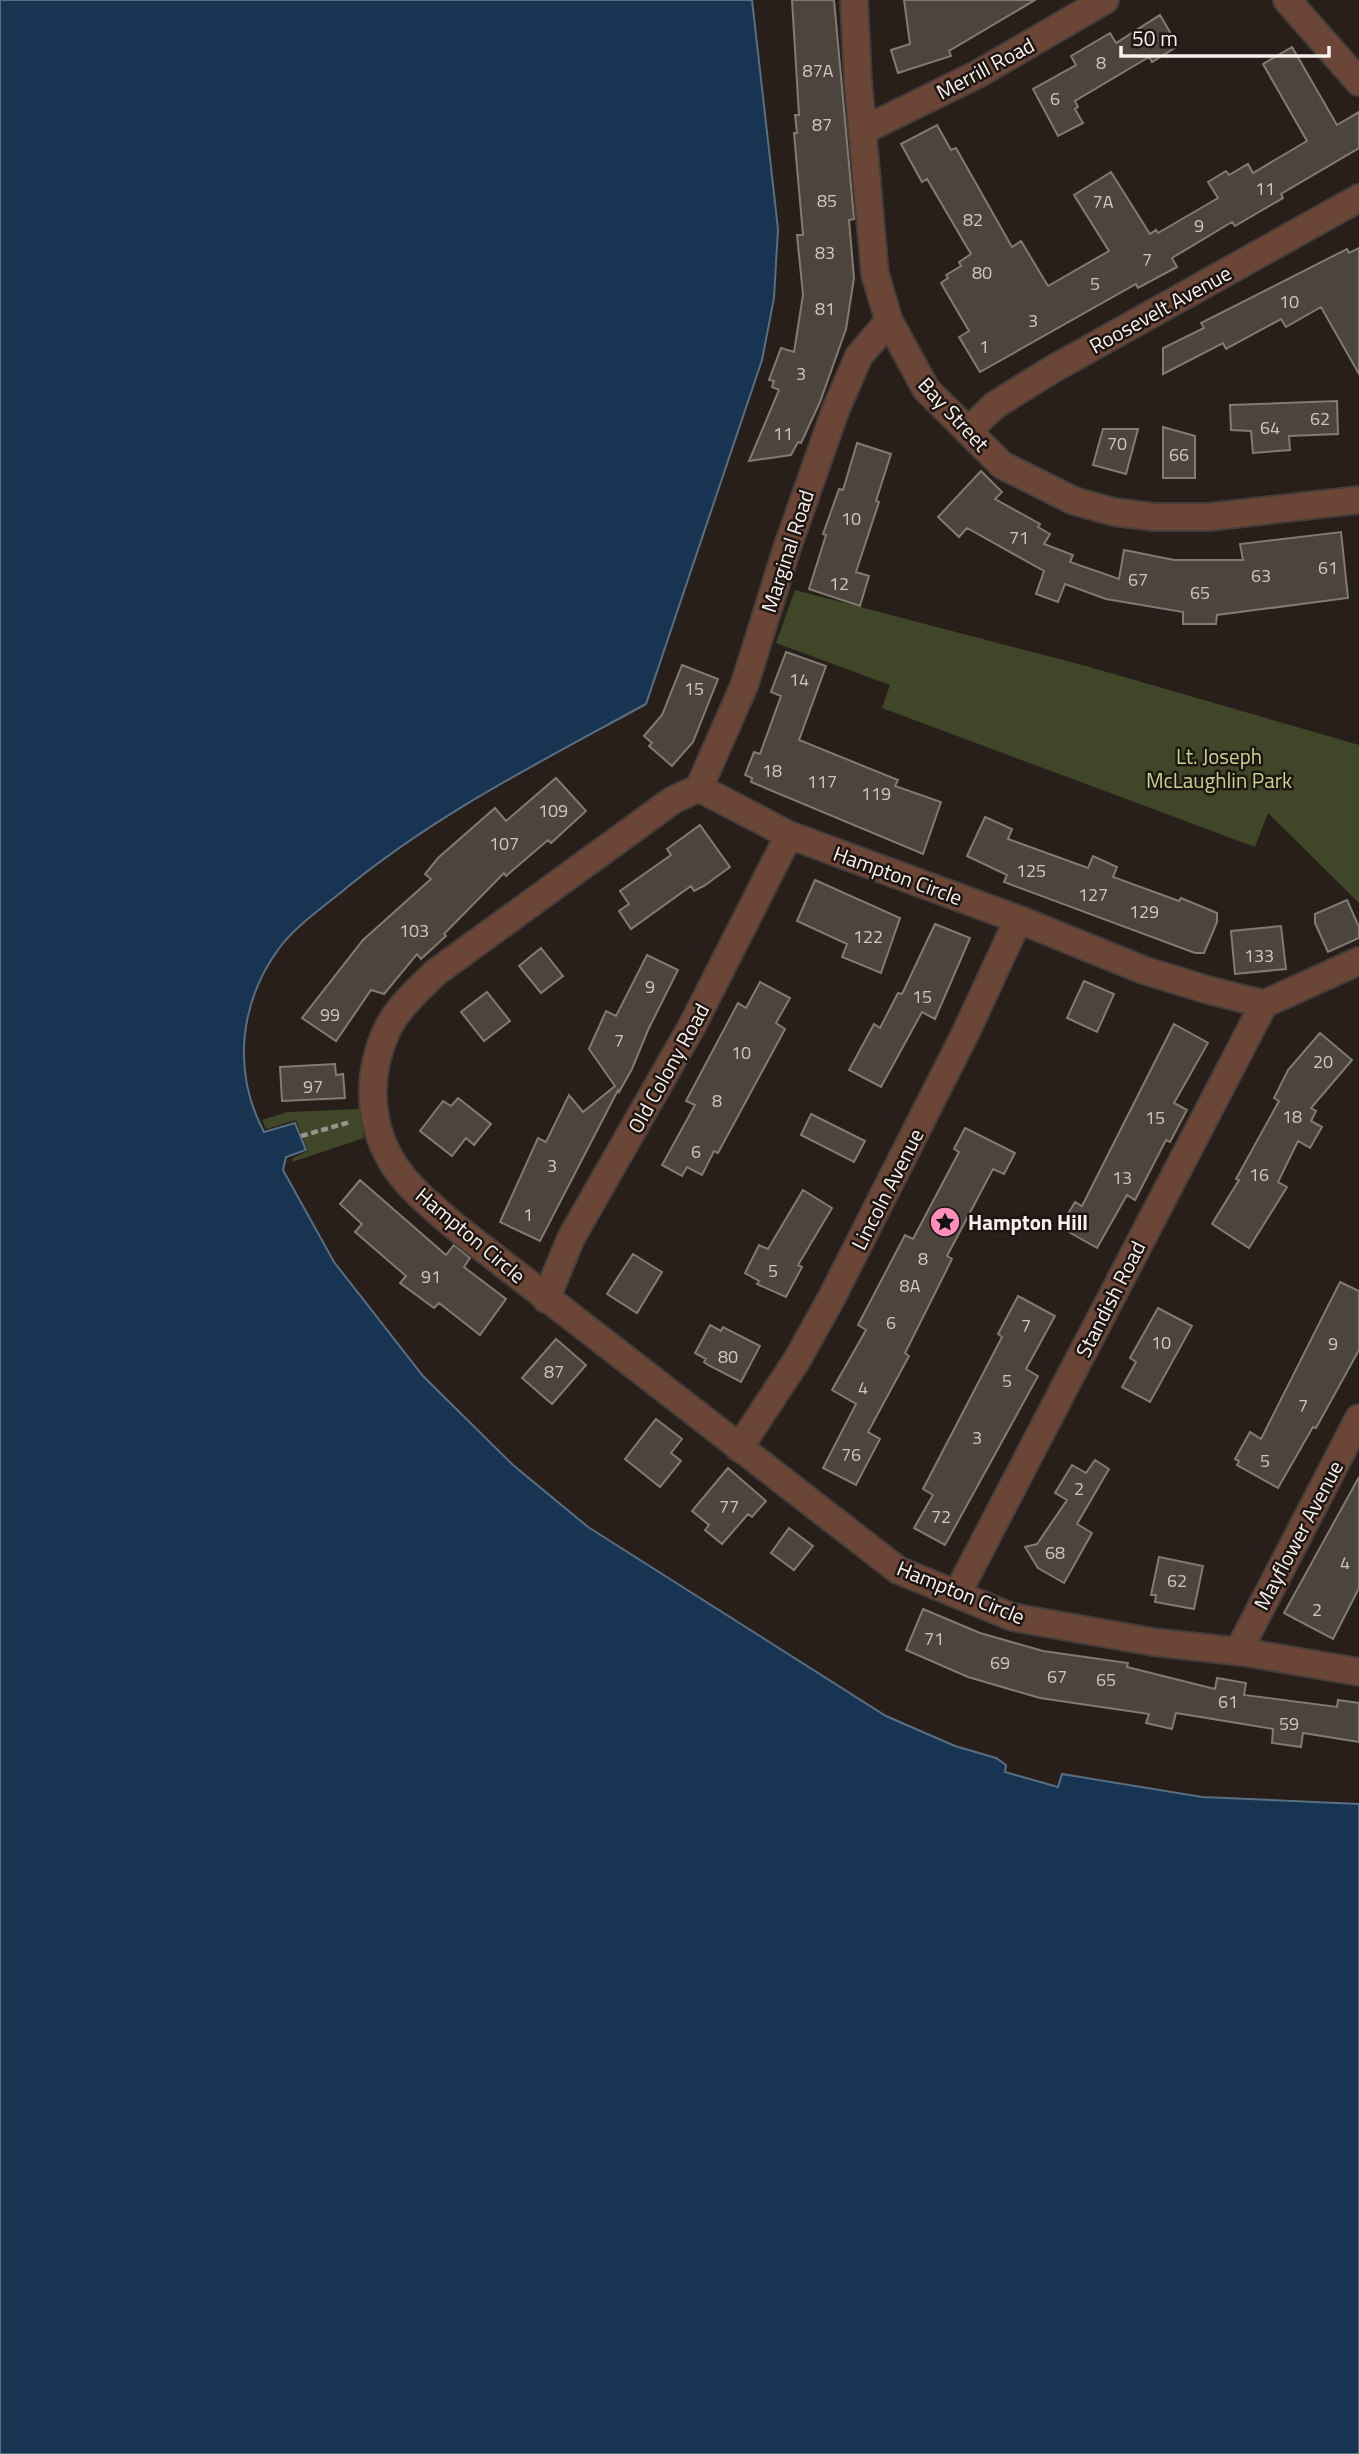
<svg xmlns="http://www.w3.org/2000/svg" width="1359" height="2454" font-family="'Titillium Web',sans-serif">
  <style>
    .green { fill: #404728 }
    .water { fill: #173553; stroke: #5a6e82; stroke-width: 2 }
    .building { fill: #4b453d; stroke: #817b72; stroke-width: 2 }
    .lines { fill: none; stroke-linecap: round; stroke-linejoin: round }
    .minor-casing { stroke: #453d39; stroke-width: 30 }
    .path { stroke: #98918d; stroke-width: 4.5; stroke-dasharray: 7 3.5; stroke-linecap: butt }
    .minor { stroke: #6b4637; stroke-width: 26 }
    .labels { text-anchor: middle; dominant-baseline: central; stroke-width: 5; stroke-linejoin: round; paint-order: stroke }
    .number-label { font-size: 18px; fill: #cdc7c2 }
    .street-label { font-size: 21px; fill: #f8f2ef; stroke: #1e1612 }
    .park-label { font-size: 21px; fill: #c4d48d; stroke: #1e1612 }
    .poi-label { font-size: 21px; font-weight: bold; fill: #f8f2ef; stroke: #1e1612; text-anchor: start }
  </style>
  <rect width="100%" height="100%" fill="#281f1b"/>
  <path class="green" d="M795,590L1086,666L1359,745V903L1268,813L1255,847L882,708L890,685L776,643Z
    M360,1109L364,1138L292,1162L293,1158L308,1151L296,1120L266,1129L262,1120L288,1112Z"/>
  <path class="water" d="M0,0H752L778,229L774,298L762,360L646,704C540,762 432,816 339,894C319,910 295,927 280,947C239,1002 232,1072 264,1132L295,1123L306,1150L286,1157L283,1170L334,1262L423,1376L513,1465L588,1527L886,1716L955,1746L996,1758L1006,1765L1005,1772L1058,1787L1062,1774L1202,1797L1359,1804V2454H0Z"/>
  <path class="building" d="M792,0H834L854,219L849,220L854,278L846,329L820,402L801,443L798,442L791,455L749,461L779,390L772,387L774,381L769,380L781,348L794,352L803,295L797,235H803L794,133H797L795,115H799Z
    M904,0H1035L949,51L951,56L898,73L891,50L910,44Z
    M1160,15L1178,46L1152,62L1149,57L1075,101L1078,107L1075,109L1083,123L1058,136L1033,89L1076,65L1071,56L1110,33L1116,43Z
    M1292,47L1337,125L1359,112V148L1281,194L1283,198L1235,226L1232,222L1172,258L1177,267L1138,288L1136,284L980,372L959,337L969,331L941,283L948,278L946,275L961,266L959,262L971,254L927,179L922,182L901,144L937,125L951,150L956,148L1012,247L1021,241L1048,286L1109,251L1074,195L1111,172L1150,234L1156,230L1158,233L1218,198L1208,182L1226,171L1229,175L1248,164L1253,173L1307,141L1263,64Z
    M1359,248V374L1321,307L1286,327L1281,319L1226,349L1223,343L1163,374V348L1204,328L1201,323L1347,249L1349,253Z
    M1337,401L1338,434L1289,436L1290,450L1253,453L1251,431L1231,430L1230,405Z
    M1163,427L1195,436V478H1163Z
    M1103,429H1138L1126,474L1093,465Z
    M857,443L891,454L876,501L879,502L856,572L869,576L860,606L809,589L826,535L823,534L839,489L843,490Z
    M981,471L1002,492L995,499L1040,524L1038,527L1050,534L1044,544L1073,555L1070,562L1119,579L1124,550L1174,560H1243L1240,544L1341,532L1348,598L1217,615L1216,624H1183V612L1106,599L1065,584L1058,602L1036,594L1044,571L967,528L959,537L938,517Z
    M786,652L826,666L799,740L898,780L895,786L941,802L923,854L751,782L752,778L745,775L754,752L760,754L781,696L771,692Z
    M682,665L718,679L693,742L672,766L649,746L652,743L644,736L662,715Z
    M556,778L586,811L551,843L548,840L506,876L504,873L444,934L446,936L421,959L417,954L384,994L371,990L336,1041L302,1018L363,940L431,879L425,874L438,858L495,808L506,821Z
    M985,817L1012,829L1008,839L1088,868L1093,856L1117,867L1113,877L1179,901L1181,898L1217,913V922L1204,953H1195L1004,882L1007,875L967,856Z
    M700,825L730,867L704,886L694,891L691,886L631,929L619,911L629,904L620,891L671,855L667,849Z
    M815,880L900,918L881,973L842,957L847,944L797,921Z
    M1347,900L1359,927V938L1328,952L1315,923V914Z
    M935,924L970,938L935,1019L922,1012L881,1087L849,1070L874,1024L880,1028L898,993L902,994Z
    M1281,926L1286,969L1235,974L1231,931Z
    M541,948L563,976L541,993L519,966Z
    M647,955L678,970L648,1030L632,1069L619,1092L618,1090L540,1241L500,1222L538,1138L546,1142L569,1095L583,1112L615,1086L589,1049L606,1011L616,1016Z
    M1084,981L1114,994L1097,1032L1067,1018Z
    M760,982L790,998L776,1023L785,1029L718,1153L714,1151L702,1175L687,1167L682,1176L662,1165L695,1105L686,1101L738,1003L746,1008Z
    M487,992L510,1021L484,1041L461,1012Z
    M1174,1024L1208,1043L1174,1103L1187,1110L1170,1142L1166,1140L1135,1200L1127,1195L1097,1248L1060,1227L1075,1202L1082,1206Z
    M1320,1033L1352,1060L1311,1108L1316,1111L1311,1121L1322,1127L1310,1148L1298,1141L1278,1182L1287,1187L1249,1248L1212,1224L1239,1180L1236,1179L1279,1101L1274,1098L1288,1070Z
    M335,1064L336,1075L343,1074L345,1098L282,1101L280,1067Z
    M458,1098L491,1124L474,1145L466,1138L452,1156L420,1131L443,1101L451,1106Z
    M811,1114L865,1141L854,1162L801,1135Z
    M965,1128L1015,1153L1004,1174L993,1169L947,1256L952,1259L905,1353L909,1356L868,1432L880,1439L856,1485L823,1468L856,1404L832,1390L866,1330L858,1325L905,1235L913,1239L959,1152L954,1149Z
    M360,1180L446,1255L454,1245L470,1258L464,1267L506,1299L480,1335L439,1303L434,1308L400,1283L406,1276L355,1232L362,1224L340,1204Z
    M803,1190L832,1208L798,1265L802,1267L786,1297L757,1284L759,1281L745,1273L759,1245L768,1249Z
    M633,1254L662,1272L637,1313L607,1294Z
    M1340,1282L1359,1291V1350L1316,1428L1313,1427L1278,1488L1237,1465L1239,1461L1235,1459L1250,1432L1261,1439Z
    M1018,1296L1055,1316L1026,1369L1038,1376L945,1545L914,1528L933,1495L923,1489L1002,1337L998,1334Z
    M1158,1308L1192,1326L1150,1402L1122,1387L1136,1362L1130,1358Z
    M710,1325L721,1331L723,1327L760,1346L741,1382L708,1365L704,1362L706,1359L695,1353Z
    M556,1339L586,1365L552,1404L522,1378Z
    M656,1419L682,1439L671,1453L681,1461L660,1487L625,1459Z
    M1095,1460L1109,1469L1077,1524L1092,1533L1064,1583L1038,1568L1025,1547L1037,1544L1067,1500L1055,1493L1072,1465L1086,1473Z
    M728,1468L766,1501L752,1517L748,1514L722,1544L705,1530L709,1525L692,1511Z
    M1359,1477V1588L1333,1639L1284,1613Z
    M789,1528L813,1546L794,1570L771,1553Z
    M1159,1557L1203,1566L1194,1609L1155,1602L1156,1595H1151Z
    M923,1609L980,1633L1043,1651L1128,1663L1127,1667L1215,1689L1217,1678L1246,1683L1244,1695L1337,1707L1338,1700L1359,1703V1742L1303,1733L1301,1747L1272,1743L1273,1729L1176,1713L1172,1729L1146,1723L1149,1714L1040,1698L968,1677L906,1650Z"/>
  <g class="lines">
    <g class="minor-casing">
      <path id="minor" d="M854,0L858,81L875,274L889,321L926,389L1002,465L1074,501L1114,512L1154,517H1208L1359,500
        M1287,0L1359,82
        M862,131L978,74L1105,0
        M969,430L995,405L1053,369L1359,198
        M699,788L744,686L787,548L836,409L859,356L889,321
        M1359,961L1264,1004L1208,990L1143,970L1020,920L789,835L699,788L673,800L435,973C418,990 398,1007 387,1030C366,1075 368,1127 396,1168C411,1190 434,1208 453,1225L898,1570L1012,1617L1153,1642L1243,1652L1359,1672
        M546,1299L571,1238L692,1026L789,835
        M739,1448L797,1360L832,1297L966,1032L1018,920
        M957,1594L1264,1004
        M1238,1652L1359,1418"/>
    </g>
    <path class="path" d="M301,1136L350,1122"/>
    <use href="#minor" class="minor"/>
  </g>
  <defs>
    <g id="sight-disc" transform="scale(1.575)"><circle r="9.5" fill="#ff8eba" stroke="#1e1612"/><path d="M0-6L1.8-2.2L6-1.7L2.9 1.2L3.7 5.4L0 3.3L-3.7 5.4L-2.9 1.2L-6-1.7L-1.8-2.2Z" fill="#111"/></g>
  </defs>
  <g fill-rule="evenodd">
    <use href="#sight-disc" x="945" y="1222"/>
  </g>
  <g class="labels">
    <g class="number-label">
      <text x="1101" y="62">8</text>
      <text x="818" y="70">87A</text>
      <text x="1055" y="98">6</text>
      <text x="822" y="124">87</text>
      <text x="1265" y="188">11</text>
      <text x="827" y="200">85</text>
      <text x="1103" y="201">7A</text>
      <text x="973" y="219">82</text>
      <text x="1199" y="225">9</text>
      <text x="825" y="252">83</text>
      <text x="1147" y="259">7</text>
      <text x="982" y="272">80</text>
      <text x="1095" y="283">5</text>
      <text x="1289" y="301">10</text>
      <text x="825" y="308">81</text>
      <text x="1033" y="320">3</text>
      <text x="984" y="346">1</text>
      <text x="801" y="373">3</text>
      <text x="1320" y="418">62</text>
      <text x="1270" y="427">64</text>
      <text x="783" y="433">11</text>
      <text x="1117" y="443">70</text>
      <text x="1179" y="454">66</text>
      <text x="851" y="518">10</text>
      <text x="1019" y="537">71</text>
      <text x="1328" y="567">61</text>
      <text x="1261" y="575">63</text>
      <text x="1138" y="579">67</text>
      <text x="839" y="583">12</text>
      <text x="1200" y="592">65</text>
      <text x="799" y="679">14</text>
      <text x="694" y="688">15</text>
      <text x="772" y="770">18</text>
      <text x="822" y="781">117</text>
      <text x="876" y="793">119</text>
      <text x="553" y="810">109</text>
      <text x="504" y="843">107</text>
      <text x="1031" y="870">125</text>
      <text x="1093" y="894">127</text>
      <text x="1144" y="911">129</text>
      <text x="414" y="930">103</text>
      <text x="868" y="936">122</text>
      <text x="1259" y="955">133</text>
      <text x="650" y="986">9</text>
      <text x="922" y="996">15</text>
      <text x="330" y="1014">99</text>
      <text x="619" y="1040">7</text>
      <text x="741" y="1052">10</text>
      <text x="1323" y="1061">20</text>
      <text x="313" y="1086">97</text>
      <text x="717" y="1100">8</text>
      <text x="1292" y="1116">18</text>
      <text x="1155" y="1117">15</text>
      <text x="696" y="1151">6</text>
      <text x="552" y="1165">3</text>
      <text x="1259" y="1174">16</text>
      <text x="1122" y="1177">13</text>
      <text x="528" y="1214">1</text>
      <text x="923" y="1258">8</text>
      <text x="773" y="1270">5</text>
      <text x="431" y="1276">91</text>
      <text x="910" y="1285">8A</text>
      <text x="891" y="1322">6</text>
      <text x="1026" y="1325">7</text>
      <text x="1161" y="1342">10</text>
      <text x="1333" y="1343">9</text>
      <text x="728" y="1356">80</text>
      <text x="554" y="1371">87</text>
      <text x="1007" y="1380">5</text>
      <text x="863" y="1387">4</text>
      <text x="1303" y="1405">7</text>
      <text x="977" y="1437">3</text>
      <text x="851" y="1454">76</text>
      <text x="1265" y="1460">5</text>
      <text x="1079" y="1488">2</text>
      <text x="729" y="1506">77</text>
      <text x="941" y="1516">72</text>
      <text x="1055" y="1552">68</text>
      <text x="1345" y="1562">4</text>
      <text x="1177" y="1580">62</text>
      <text x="1317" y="1609">2</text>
      <text x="934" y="1638">71</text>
      <text x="1000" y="1662">69</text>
      <text x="1057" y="1676">67</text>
      <text x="1106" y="1679">65</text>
      <text x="1228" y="1701">61</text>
      <text x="1289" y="1723">59</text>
    </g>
    <g class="street-label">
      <text transform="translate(985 68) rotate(-28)">Merrill Road</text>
      <text transform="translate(1160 309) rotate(-29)">Roosevelt Avenue</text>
      <text transform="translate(954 414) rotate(47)">Bay Street</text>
      <text transform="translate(787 551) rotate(-72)">Marginal Road</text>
      <text transform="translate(898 875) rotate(20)">Hampton Circle</text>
      <text transform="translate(668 1068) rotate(-61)">Old Colony Road</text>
      <text transform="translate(887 1189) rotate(-63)">Lincoln Avenue</text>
      <text transform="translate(471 1235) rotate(40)">Hampton Circle</text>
      <text transform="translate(1110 1299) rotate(-63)">Standish Road</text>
      <text transform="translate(1298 1535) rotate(-62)">Mayflower Avenue</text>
      <text transform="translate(961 1592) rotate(22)">Hampton Circle</text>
    </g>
    <g class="park-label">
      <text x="1219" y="756">Lt. Joseph<tspan x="1219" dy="24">McLaughlin Park</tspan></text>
    </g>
    <g class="poi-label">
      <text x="968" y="1222">Hampton Hill</text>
    </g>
  </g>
  <path d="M1121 46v10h208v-10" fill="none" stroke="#f8f2ef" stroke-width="3.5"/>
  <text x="1132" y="46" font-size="21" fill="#f8f2ef" stroke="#1e1612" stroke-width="5" paint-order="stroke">50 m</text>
</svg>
